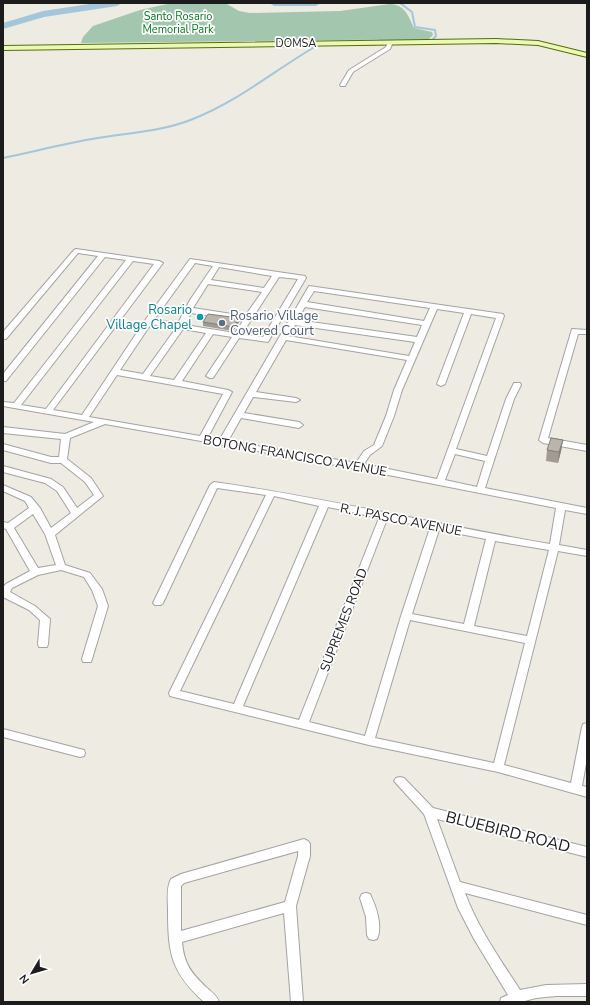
<svg xmlns="http://www.w3.org/2000/svg" width="590" height="1005" font-family="'Nunito Sans',sans-serif">
  <style>
    .cemetery { fill: #a3c6ae }
    .lines { fill: none; stroke-linecap: round; stroke-linejoin: round }
    .stream { stroke: #a3c6db; stroke-width: 2 }
    .river { fill: #a3c6db; fill-rule: evenodd }
    .minor-casing { stroke: #a3a3a3; stroke-width: 2 }
    .secondary-casing { stroke: #556f07; stroke-width: 2 }
    .minor { fill: #fff; fill-rule: evenodd }
    .secondary { fill: #ebf8b6; fill-rule: evenodd }
    .wall { fill: #a09b93 }
    .shaded-wall { fill: #827e78 }
    .building { fill: #bab4ab; stroke: #827e78 }
    .culture-dot { fill: #0f9aa8; stroke: #fff; stroke-width: 1.5 }
    .service-dot { fill: #5c6f8a; stroke: #fff; stroke-width: 1.5 }
    .labels { text-anchor: middle; dominant-baseline: central; stroke-width: 3.5; stroke-linejoin: round; paint-order: stroke }
    .far-park-label { font-size: 11px; fill: #0d7725; stroke: #fff }
    .far-street-label { font-size: 11px; fill: #1c1c1c; stroke: #fff }
    .culture-label { font-size: 13px; fill: #0d838f; stroke: #fff; text-anchor: end }
    .service-label { font-size: 13px; fill: #4e5e75; stroke: #fff; text-anchor: start }
    .street-label { font-size: 13px; fill: #1c1c1c; stroke: #fff }
    .near-street-label { font-size: 16px; fill: #1c1c1c; stroke: #fff }
  </style>
  <rect width="100%" height="100%" fill="#edebe2"/>
  <path class="cemetery" d="M172,3H225L239,11L250,13L340,11L390,4C405,5 408,15 414,28L432,32L433,35L429,39L81,43L83,37L93,26L140,10Z"/>
  <g class="lines">
    <path class="stream" d="M379,40H432L436,36L435,30L415,27L412,12L400,3
      M361,45H375
      M3,158C33,152 62,144 92,139C126,133 161,132 193,119C239,101 276,69 318,45"/>
    <path class="river" d="M96,3H122L117,6L44,17L3,29V23L43,11Z
      M269,3H321L316,6H274Z"/>
    <g class="minor-casing">
      <path id="minor" d="M388,41L393,42L390,49L353,72L345,86H341L340,85L349,70L386,47Z
        M76,249L159,261L163,263L53,410L82,415L146,319L190,259L305,276L306,278L268,342L239,338L213,378H210L206,376L232,337L213,334L182,381L228,390L232,392L208,437L220,439L309,286L503,314L504,316L456,449L487,456L506,399L514,383H520L521,385L514,399L485,488L587,508V514L565,510L559,545L587,550V556L558,551L504,765L571,783L582,727L583,724L587,723V758L582,786L587,787V797L498,772L369,745L170,696L169,693L266,495L217,488L163,603L161,605H155L153,603L210,485L214,482C327,498 438,525 550,544L556,508L358,469L105,424L70,438L67,459L91,478L103,496L55,535L65,565L90,573L102,589L108,606L92,659L91,662H83L82,659L98,606L92,590L84,577L61,570L38,575L12,588L10,592L35,606L50,619L48,644L47,647H39L38,644L40,620L29,610L3,597V587L6,584L30,571L6,529L3,528V522L8,523L29,508L25,501L3,491V485L31,497L40,508L51,528L71,513L57,491L45,483L3,472V466L51,479L63,487L77,508L94,495L85,482L61,463H51L3,450V444L51,457H59L61,439L3,433V427L65,434L94,422L3,406V402L14,403L126,260L105,257L6,381H3V374L98,256L78,253L6,339H3V332L74,250ZM133,261L154,264L46,409L21,405ZM195,263L213,266L190,300L178,323L154,320ZM219,267L272,276L264,288L211,280ZM279,277L298,279L263,337L242,334ZM208,284L262,292L245,316L193,308ZM314,291L430,308L424,321L307,302ZM305,307L422,325L417,337L297,320ZM437,309L464,313L437,384L441,386L445,384L471,314L496,318L437,479L364,464L370,455L382,446L394,416L402,390ZM191,313L243,321L235,333L185,325ZM151,324L176,328L143,374L120,370ZM295,325L415,342L409,356L288,336ZM183,329L206,333L174,380L150,376ZM286,340L407,360L394,390L386,416L374,445L364,451L356,463L228,441L241,418L299,428L303,425L299,422L244,413L253,397L296,402L300,400L296,398L256,392ZM117,375L223,394L200,436L89,417ZM455,454L485,461L477,487L445,480ZM274,496L319,506L234,704L180,691ZM328,507L379,518L299,720L243,706ZM33,514L45,534L56,565L38,568L14,528ZM387,519L430,528L401,616L365,736L309,722ZM439,530L486,539L464,624L412,614ZM495,541L549,550L527,636L474,626ZM410,620L525,643L494,763L375,738Z
        M572,329L587,330V334H578L548,438L587,445V451L543,443L539,440Z
        M3,729L80,749L84,750L85,753L84,756L80,757L3,737Z
        M400,777L404,778L433,808L587,847V857L437,819L460,882L587,915V925L465,893C478,928 500,959 520,990L546,985L587,984V996H556L536,998L521,1002H500L501,998L508,995L474,939L458,908L424,814L394,781L396,778Z
        M304,839L308,841L310,844V856L296,906L303,1002H291L284,913L182,942C184,964 191,973 207,988C212,992 217,996 219,1002H204C171,972 168,954 168,910C168,901 166,888 171,879L181,874ZM298,851V856L285,902L181,931V886L184,883Z
        M366,893L370,894C376,906 383,926 377,939L373,940L369,939L367,935L366,917L360,898L362,894Z"/>
    </g>
    <g class="secondary-casing">
      <path id="secondary" d="M496,39L538,41L587,53V57L538,45L496,43L3,50V46Z"/>
    </g>
    <use href="#minor" class="minor"/>
    <use href="#secondary" class="secondary"/>
  </g>
  <path class="wall" d="M203,322H239L233,331L203,326Z
    M563,440L561,451L558,463L546,461L547,450Z"/>
  <path class="shaded-wall" d="M239,318V322L233,331V327Z
    M563,440L561,451L558,463L559,452Z"/>
  <path class="building" d="M208,314L239,318L233,327L203,322Z
    M551,438L563,440L559,452L547,450Z"/>
  <circle class="culture-dot" cx="200" cy="317" r="4"/>
  <circle class="service-dot" cx="222" cy="323" r="4"/>
  <g class="labels">
    <g class="far-park-label">
      <text x="178" y="16">Santo Rosario<tspan x="178" dy="13">Memorial Park</tspan></text>
    </g>
    <g class="far-street-label">
      <text x="296" y="43">DOMSA</text>
    </g>
    <g class="culture-label">
      <text x="192" y="310">Rosario<tspan x="192" dy="15">Village Chapel</tspan></text>
    </g>
    <g class="service-label">
      <text x="230" y="316">Rosario Village<tspan x="230" dy="15">Covered Court</tspan></text>
    </g>
    <g class="street-label">
      <text transform="translate(295 456) rotate(10)">BOTONG FRANCISCO AVENUE</text>
      <text transform="translate(401 520) rotate(11)">R. J. PASCO AVENUE</text>
      <text transform="translate(344 620) rotate(-69)">SUPREMES ROAD</text>
    </g>
    <g class="near-street-label">
      <text transform="translate(508 832) rotate(14)">BLUEBIRD ROAD</text>
    </g>
  </g>
  <rect width="590" height="1005" fill="none" stroke="#1c1c1c" stroke-width="8"/>
  <g transform="translate(32 973) rotate(232)" stroke="#ffffff" stroke-width="3" paint-order="stroke">
  <path d="M0-3L7 15L0 10L-7 15Z" fill="#1c1c1c"/>
  <text y="-6" font-size="11" font-weight="bold" text-anchor="middle" fill="#1c1c1c">N</text>
  </g>
</svg>
